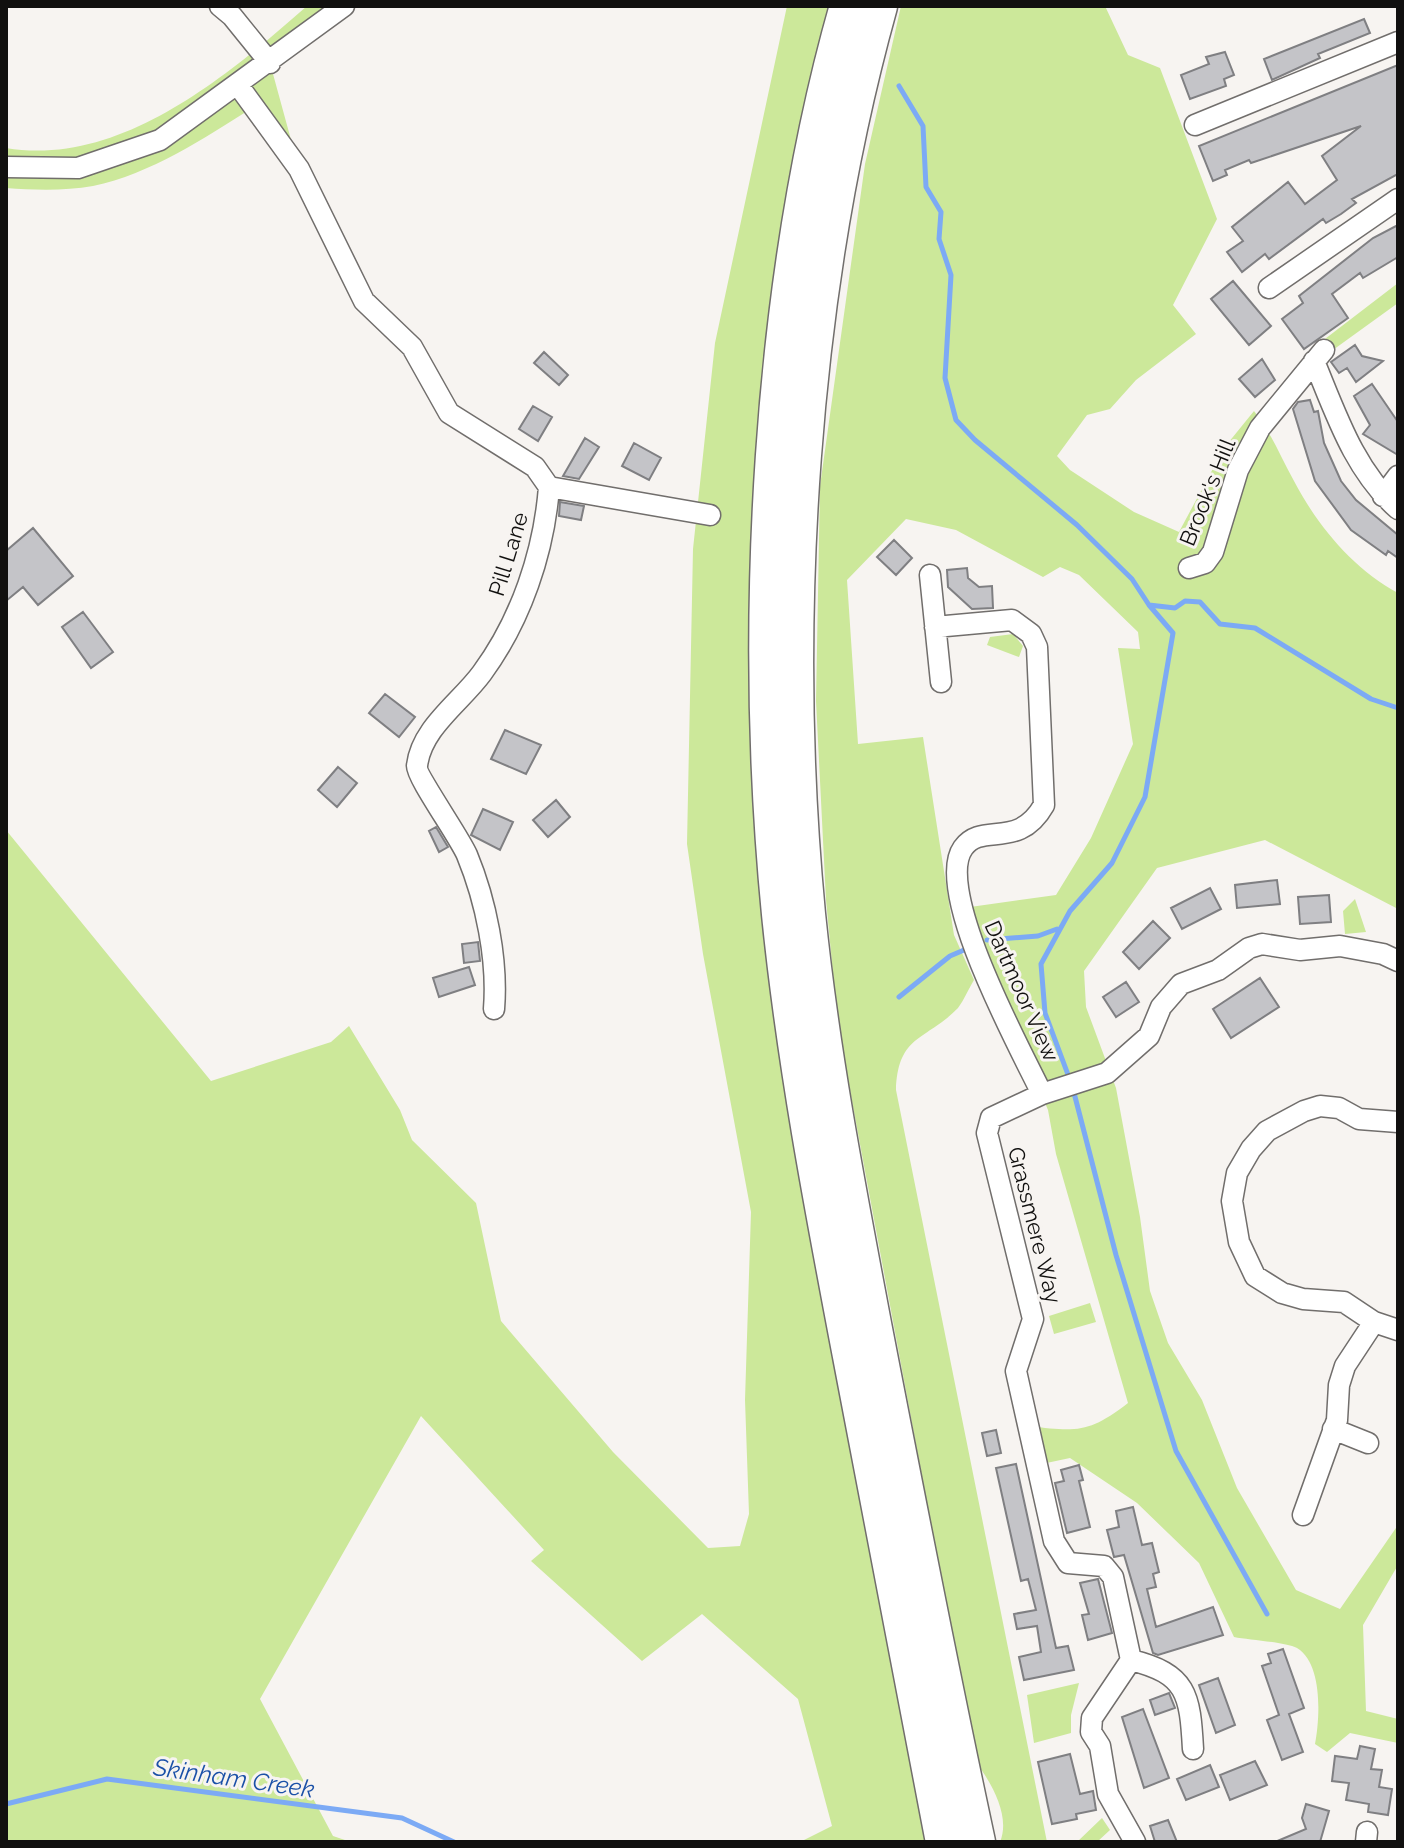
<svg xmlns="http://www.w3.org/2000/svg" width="1404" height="1848" font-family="Raleway,sans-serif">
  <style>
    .green { fill: #cce89a }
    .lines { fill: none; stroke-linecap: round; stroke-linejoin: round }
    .stream { stroke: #7caaf5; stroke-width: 5 }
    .building { fill: #c4c4c8; stroke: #7f7f82; stroke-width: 2 }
    .street-casing { stroke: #716e6c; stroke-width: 23 }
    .highway-casing { stroke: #716e6c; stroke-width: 39 }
    .street { stroke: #fff; stroke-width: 20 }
    .highway { stroke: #fff; stroke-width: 36 }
    .labels { text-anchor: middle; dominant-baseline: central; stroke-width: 6; stroke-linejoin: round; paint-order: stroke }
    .street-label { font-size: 22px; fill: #11100f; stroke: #f7f4f1 }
    .water-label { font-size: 24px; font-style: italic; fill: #1b51a7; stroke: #f7f4f1 }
  </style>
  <rect width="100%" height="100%" fill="#f7f4f1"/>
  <path class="green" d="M307,6H344L270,63L299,169L254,107C204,138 151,174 93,186C65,191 34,190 6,188V148C120,167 227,76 307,6Z
    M787,6H828L759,430L932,1842H800L832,1826L798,1699L702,1614L642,1661L531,1561L544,1550L421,1416L260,1699L333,1836L351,1842H6V830L211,1081L331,1042L349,1026L400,1110L412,1140L476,1203L501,1321L613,1452L708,1548L740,1546L749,1514L745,1400L751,1212L703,954L687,844L693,549L715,343Z
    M901,6H1105L1128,55L1160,68L1217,219L1173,305L1196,334L1136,380L1110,409L1087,415L1057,456L1070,470L1134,512L1179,532L1224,448L1254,411C1272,434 1280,456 1294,481C1317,525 1353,569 1398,593V909L1265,840L1157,868L1084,971L1086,1007L1116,1088L1140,1217L1150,1291L1168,1343L1202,1400L1237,1488L1296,1590L1340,1609L1398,1525V1565L1363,1625L1366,1711L1398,1719V1743L1350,1733L1327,1752L1315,1744C1320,1718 1323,1664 1297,1648C1285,1642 1249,1640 1234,1637L1199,1563L1137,1503L1070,1458L1037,1465L1029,1426C1077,1432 1089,1433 1128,1403L1056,1154L1048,1110L963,908L1056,895L1091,838L1133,744L1118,648L1140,649L1138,632L1079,575L1060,567L1043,577L956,530L906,519L847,580L858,744L923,737L954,935L974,980C969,988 964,1000 958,1008C926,1041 898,1034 896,1090L1047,1842H1000C1011,1816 991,1782 975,1761L838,1026L826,900L816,701L820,486L865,164Z
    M1398,283V303L1326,355L1321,342Z
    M1013,634L1023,646L1019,657L987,645L990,637Z
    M1355,899L1366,932L1345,934L1343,911Z
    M1090,1303L1096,1322L1054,1334L1049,1316Z
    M1079,1683L1071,1715V1733L1034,1743L1027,1695Z
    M1102,1818L1110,1830L1097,1842H1077Z"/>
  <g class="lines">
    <path class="stream" d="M899,86L923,126L926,187L941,212L939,239L951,275L945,378L956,420L975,440L1077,525L1132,579L1149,605L1175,608L1185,601L1200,602L1220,624L1255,628L1371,699L1398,708
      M987,940L1038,936L1057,929
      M899,997L950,956L964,950
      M1070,1080L1045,1013L1041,964L1070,911L1112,863L1145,797L1173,633L1149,605
      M1073,1089L1116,1255L1176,1451L1267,1614
      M6,1804L107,1779L402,1818L454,1842"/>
  </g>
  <path class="building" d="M1364,19L1370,33L1318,54L1320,58L1272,80L1264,59Z
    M1225,52L1234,75L1224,79L1226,86L1190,99L1181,75L1209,64L1206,57Z
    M1398,65V174L1352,199L1356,203L1341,214L1326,223L1323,219L1269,259L1265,254L1242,272L1227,252L1243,241L1232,227L1288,182L1305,204L1337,180L1322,156L1361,126L1251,163L1249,160L1225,170L1227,175L1213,181L1199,146Z
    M1398,225V257L1363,278L1360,273L1332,294L1348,318L1304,349L1282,319L1303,303L1299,296L1373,238Z
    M1233,281L1271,326L1249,345L1211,299Z
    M1355,345L1362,356L1383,361L1356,382L1347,368L1339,373L1331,362Z
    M544,352L568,375L559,385L534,363Z
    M1262,359L1275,380L1255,397L1239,379Z
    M1372,384L1398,422V455L1363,434L1370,425L1354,396Z
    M1310,400L1314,412L1318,411L1324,443L1341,481L1356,500L1398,535V558L1388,551L1386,555L1351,530L1315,481L1293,409L1298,402Z
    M533,406L552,417L538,441L519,429Z
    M585,438L599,447L579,479L563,476Z
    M634,443L661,458L649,480L622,466Z
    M560,502L584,506L581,520L559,516Z
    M33,528L73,576L38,605L23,587L6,601V551Z
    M894,540L912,558L896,575L877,557Z
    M967,568L968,578L979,587L992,586L993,608L972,609L948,587L947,570Z
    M83,612L113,652L91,668L62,627Z
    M385,694L415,717L399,737L369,713Z
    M505,730L541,745L526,774L491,759Z
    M338,767L357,783L337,807L318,790Z
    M556,800L570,817L548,837L533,820Z
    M483,809L513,822L500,850L471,835Z
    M436,827L448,847L439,852L429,831Z
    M1277,880L1280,904L1237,908L1235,885Z
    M1210,888L1221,909L1182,929L1171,908Z
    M1329,895L1331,922L1300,924L1298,897Z
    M1153,921L1170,938L1139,969L1123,952Z
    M478,942L480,961L464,963L462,944Z
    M469,967L475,985L439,997L433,978Z
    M1260,978L1279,1007L1231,1038L1213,1009Z
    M1126,982L1139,1002L1116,1017L1103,997Z
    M996,1430L1001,1453L987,1456L982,1433Z
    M1016,1464L1056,1648L1068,1646L1074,1670L1024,1680L1019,1657L1041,1652L1037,1626L1017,1629L1014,1614L1036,1610L1028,1579L1021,1581L996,1468Z
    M1079,1465L1083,1480L1079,1481L1090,1527L1067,1533L1055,1483L1064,1481L1061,1470Z
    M1133,1507L1142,1545L1152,1543L1159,1572L1153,1574L1156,1587L1147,1589L1156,1627L1213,1607L1223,1635L1158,1655L1153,1653L1124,1555L1114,1557L1107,1530L1119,1527L1116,1511Z
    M1098,1579L1112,1633L1088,1640L1082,1615L1089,1614L1080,1583Z
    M1283,1649L1304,1708L1289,1714L1303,1752L1282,1760L1267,1720L1279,1715L1262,1666L1271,1663L1268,1654Z
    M1218,1678L1235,1725L1216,1733L1199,1685Z
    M1169,1693L1175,1708L1155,1715L1150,1700Z
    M1143,1709L1169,1778L1144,1788L1122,1717Z
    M1360,1746L1375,1749L1371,1769L1382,1770L1379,1787L1392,1789L1388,1815L1368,1812L1369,1804L1346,1800L1349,1783L1332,1781L1335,1756L1357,1759Z
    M1070,1754L1080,1794L1093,1791L1096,1810L1076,1814L1077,1819L1052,1824L1038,1762Z
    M1255,1761L1267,1785L1230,1800L1220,1775Z
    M1210,1765L1219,1787L1186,1800L1177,1779Z
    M1306,1804L1329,1811L1320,1842H1275L1306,1829L1302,1818Z
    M1168,1820L1177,1842H1155L1150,1826Z"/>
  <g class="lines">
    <g class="street-casing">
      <path id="street" d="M220,6L232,16L270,63
        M238,85L299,169L364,301L412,347L449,413L535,467L549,487C544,552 521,620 482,673C461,702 421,728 417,766C416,776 460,838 467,855C486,901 498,960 494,1009
        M1195,125L1398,42
        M6,167L78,168L160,140L344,6
        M1269,288L1398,199
        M1314,361C1336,414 1354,470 1398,509
        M549,487L710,515
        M1383,496L1398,476
        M1189,568L1205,563L1213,552L1238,470L1260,428L1324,350
        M930,575L941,682
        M935,627L1012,620L1031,634L1037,647L1044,805C1018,851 982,821 963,848C933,890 1021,1050 1042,1094
        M1398,1122L1359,1119L1339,1108L1320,1106L1304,1111L1267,1131L1251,1149L1237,1173L1232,1201L1239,1242L1255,1276L1282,1293L1303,1299L1344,1302L1374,1322L1398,1330
        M1333,1429L1368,1443
        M1303,1515L1337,1420L1339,1385L1345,1366L1374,1322
        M1131,1660C1187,1674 1190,1694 1193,1749
        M1135,1842L1108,1794L1100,1746L1091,1732L1092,1718L1131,1660L1113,1577L1104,1566L1068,1563L1054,1541L1016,1371L1033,1319L987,1133L991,1118L1042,1094L1107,1073L1149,1036L1161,1007L1181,984L1218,970L1249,948L1262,944L1300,950L1340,946L1383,954L1398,961
        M1366,1842L1367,1832"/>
    </g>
    <g class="highway-casing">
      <path id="highway" d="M848,6C769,283 752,628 780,914C795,1063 823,1209 851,1356C882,1518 913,1680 944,1842
        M879,6C800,289 779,622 807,914C821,1053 848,1192 874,1329C907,1500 940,1671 977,1842"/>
    </g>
    <use href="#street" class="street"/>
    <use href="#highway" class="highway"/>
  </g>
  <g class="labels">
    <g class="street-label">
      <text transform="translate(1207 492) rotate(-68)">Brook's Hill</text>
      <text transform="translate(508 554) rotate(-73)">Pill Lane</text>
      <text transform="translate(1022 991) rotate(66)">Dartmoor View</text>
      <text transform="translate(1035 1225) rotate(76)">Grassmere Way</text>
    </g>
    <g class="water-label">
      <text transform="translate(234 1778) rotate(8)">Skinham Creek</text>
    </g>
  </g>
  <rect width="1404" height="1848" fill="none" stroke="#11100f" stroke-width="16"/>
</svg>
